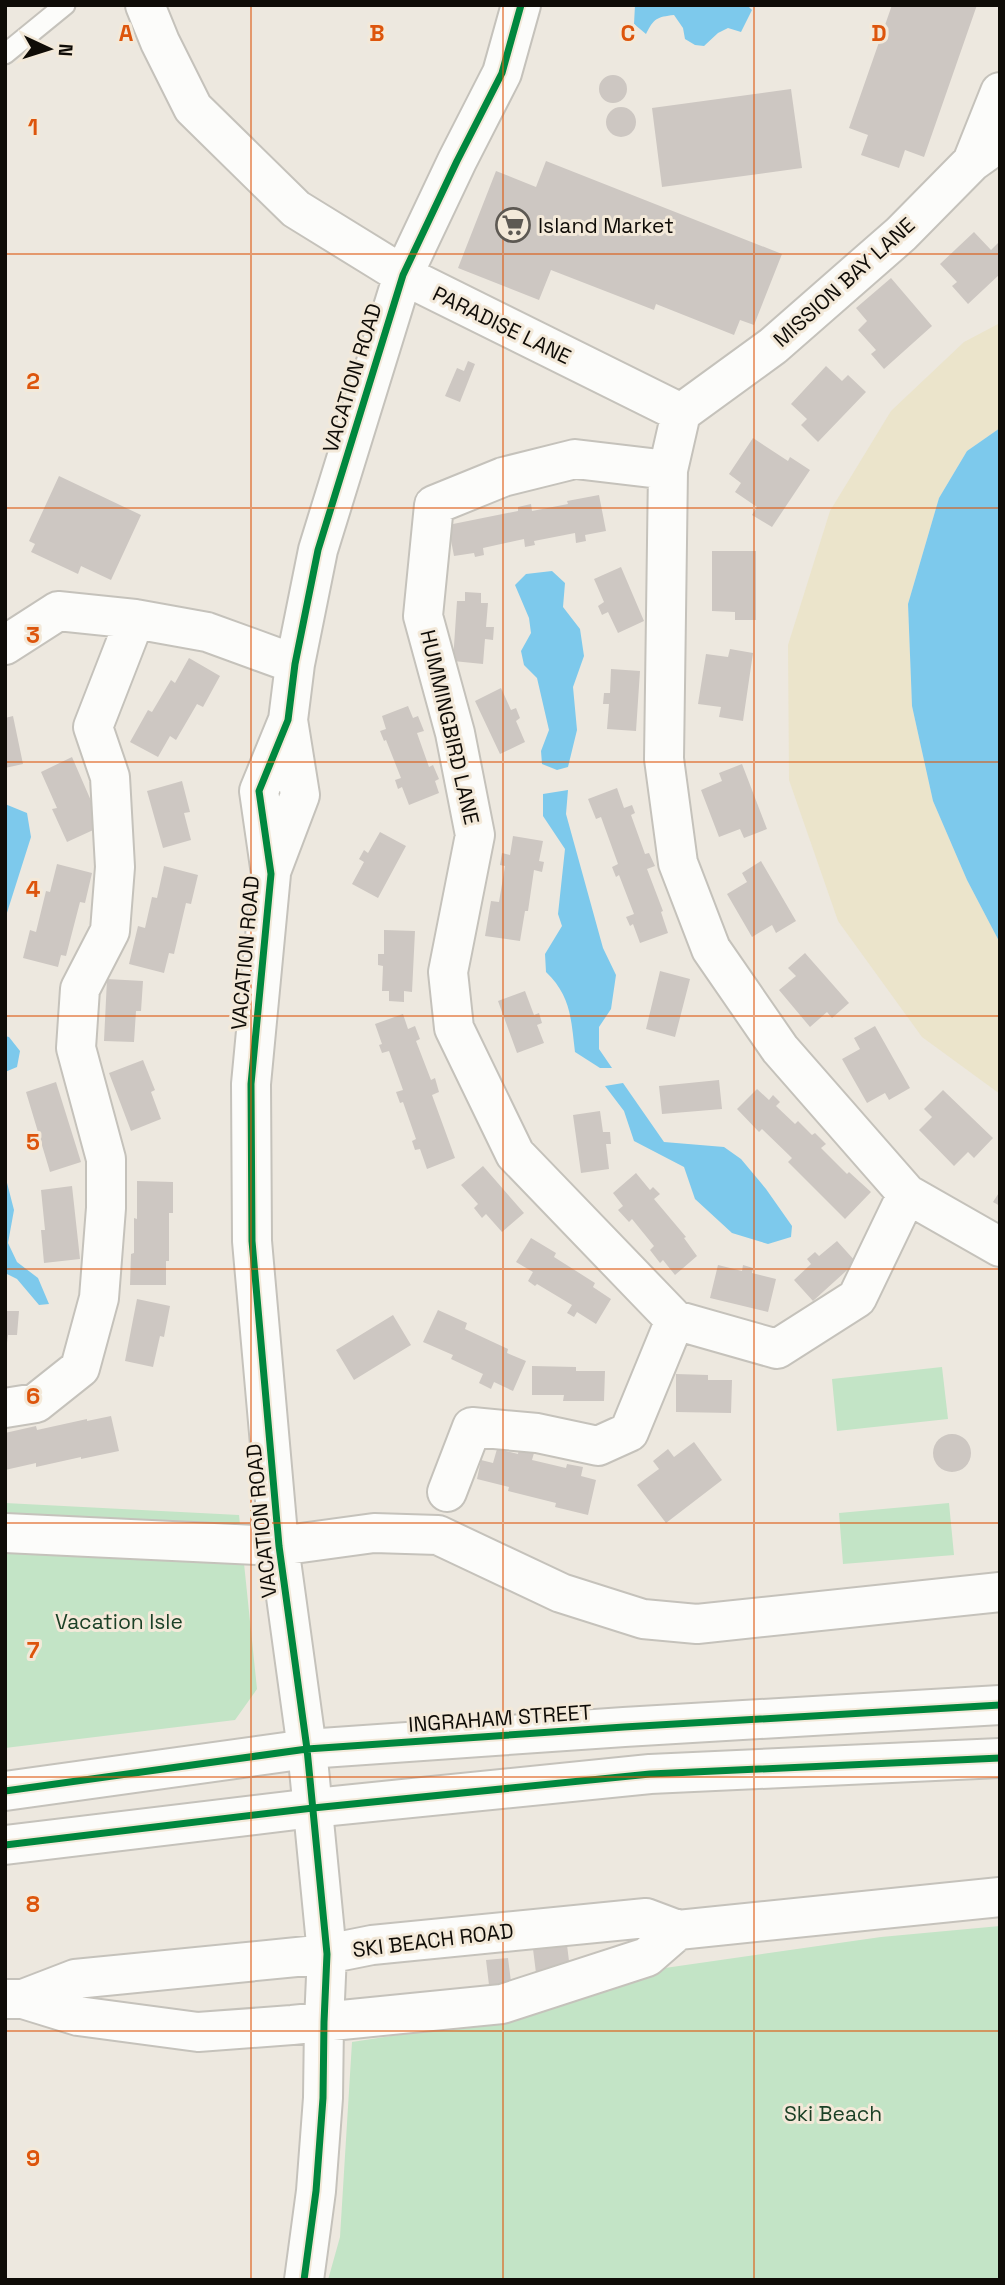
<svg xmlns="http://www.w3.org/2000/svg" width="1005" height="2285" font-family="'Space Grotesk',sans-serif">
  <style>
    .green { fill: #c3e4c6 }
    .sand { fill: #ebe4cb }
    .water { fill: #7dc9ec }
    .building { fill: #cdc7c2 }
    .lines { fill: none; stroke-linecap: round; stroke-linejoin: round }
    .service-casing { stroke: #c5c2bb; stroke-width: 23 }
    .minor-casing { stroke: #c5c2bb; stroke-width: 42 }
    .primary-casing { stroke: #c5c2bb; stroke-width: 42 }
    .service { stroke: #fcfcfa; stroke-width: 19 }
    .minor { stroke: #fcfcfa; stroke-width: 38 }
    .primary { stroke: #fcfcfa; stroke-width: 38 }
    .cycleway-casing { stroke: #f3e9d9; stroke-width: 11 }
    .cycleway { stroke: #00873e; stroke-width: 7 }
    .grid { fill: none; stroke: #dd550c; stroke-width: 2; stroke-opacity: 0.55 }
    .labels { text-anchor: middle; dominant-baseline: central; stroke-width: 6; stroke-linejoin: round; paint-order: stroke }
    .poi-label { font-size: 21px; fill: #0f0c07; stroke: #f3e9d9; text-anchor: start }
    .street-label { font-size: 21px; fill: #0f0c07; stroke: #f3e9d9 }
    .park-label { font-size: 21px; fill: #1b4026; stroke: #f3e9d9 }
    .grid-label { font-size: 23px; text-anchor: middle; font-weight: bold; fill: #dd550c; stroke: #f3e9d9; stroke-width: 6; stroke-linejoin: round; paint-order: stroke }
  </style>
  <rect width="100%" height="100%" fill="#ede8df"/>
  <path class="green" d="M942,1367L948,1419L837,1431L832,1379Z
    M5,1503L239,1515L257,1689L235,1720L5,1748Z
    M949,1503L954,1555L843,1564L839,1513Z
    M1000,1926V2280H328L340,2237L352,2042L502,2019L644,1971L881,1937Z"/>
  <path class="sand" d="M1000,323V428L967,451L939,498L908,604L912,706L933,801L967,880L1000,943V1094L922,1037L838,921L789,780L788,645L830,511L891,411L964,342Z"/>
  <path class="water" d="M635,5H747L752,10L741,32L728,28L718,33L704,46L695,45L685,39L683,28L674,15C657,17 654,18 646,34L634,24Z
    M1000,428V943L967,880L933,801L912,706L908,604L939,498L967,451Z
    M552,571L565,583L563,607L580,629L584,656L573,687L577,730L568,767L557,770L542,764L541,751L549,730L537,678L524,665L521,651L531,633L529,618L515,585L526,574Z
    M568,790L566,814L603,948L616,975L611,1009L599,1027V1049L612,1068H600L575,1052C571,1019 571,996 546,972L545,954L562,926L558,914L565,849L543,816V794Z
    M5,804L27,813L31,837L5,919Z
    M5,1036L9,1037L20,1051L17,1067L5,1072Z
    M623,1083L664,1142L724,1147L741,1159L766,1189L792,1226L791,1237L768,1244L732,1233L695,1199L684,1167L634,1141L624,1111L605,1086Z
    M5,1175L14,1210L8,1243L17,1262L38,1278L49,1304L39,1305L17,1279L5,1273Z"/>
  <path class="building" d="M892,5H977L924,157L905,150L899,168L861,155L868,135L849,128Z
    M599 89a14 14 0 1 1 28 0a14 14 0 1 1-28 0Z
    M791,89L802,168L662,187L652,108Z
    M606 122a15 15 0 1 1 30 0a15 15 0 1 1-30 0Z
    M546,161L782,254L754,325L740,320L734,335L656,304L654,310L551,270L539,300L458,268L496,171L536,187Z
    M974,232L991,250L998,243L1000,245V274L968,304L952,286L957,282L940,264Z
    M891,278L932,326L884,369L871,354L876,350L858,330L867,321L856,308Z
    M468,361L475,364L460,402L445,396L457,368L464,371Z
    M826,366L842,381L848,375L866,392L818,442L801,425L807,419L791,404Z
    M753,438L788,461L790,457L810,470L772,527L752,515L757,507L735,492L741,483L729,474Z
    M59,476L141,515L111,580L81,566L78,574L31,552L35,544L29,541Z
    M599,495L606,531L585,535L586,541L576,543L575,533L534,541L535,545L525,547L524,539L483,548L484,555L475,557L474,553L454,556L448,525L518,511V507L531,504L532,511L568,504L567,501Z
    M712,551H756V620H735V612L712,611Z
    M621,567L644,621L618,633L608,612L602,615L598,606L604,602L594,579Z
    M465,592L481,593V603H488L486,627H494L493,640L485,639L483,664L453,661L457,601H465Z
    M730,649L753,653L743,721L719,717L721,707L698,704L706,654L728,657Z
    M189,658L220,676L203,707L197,704L176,740L170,736L158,757L130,742L148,710L152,712L171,680L175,683Z
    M611,669L640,671L636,731L607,729L609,704H603L604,693H610Z
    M501,688L511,710L516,708L520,718L516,721L525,742L500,754L475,701Z
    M408,706L413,718L418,716L424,731L417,733L429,767L433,765L439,779L435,781L439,793L409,805L402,787L398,789L395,780L401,778L386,740L384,741L380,731L386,729L382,716Z
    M13,716L23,764L5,768V718Z
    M72,757L102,826L67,842L52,809L57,808L41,772Z
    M742,764L767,829L744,838L740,829L719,837L701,790L722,781L719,773Z
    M182,781L190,812L184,813L191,840L163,848L147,791Z
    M617,788L624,808L632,805L635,813L631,815L645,854L649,853L655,866L647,869L663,911L661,912L668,933L640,943L633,924L630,926L626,917L634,914L619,875L616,877L612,867L618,864L601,817L596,819L588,799Z
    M380,832L406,846L378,898L352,884L364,862L359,859L364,850L368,853Z
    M513,836L543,841L539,861L544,862L542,872L534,870L528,911H525L520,941L485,936L491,901L499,902L505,866L500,865L502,853L510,855Z
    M761,861L796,921L776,933L772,925L752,937L727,894L747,882L742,873Z
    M57,864L92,873L85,903L80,902L66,956L61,955L58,967L23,958L30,930L36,932L46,891L50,892Z
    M164,866L198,875L191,904L186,903L174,954L169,953L164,973L129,964L138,926L145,928L152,897L157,898Z
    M384,930L415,931L412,992L404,991V1002L389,1001V991H382L383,966L378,965V954H384Z
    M805,953L849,1003L832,1018L827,1012L810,1027L779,990L796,976L788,968Z
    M660,971L690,979L675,1037L646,1029Z
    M107,979L143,981L141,1011H136L134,1042L104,1041Z
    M525,991L534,1015L539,1013L542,1023L537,1025L544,1043L517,1053L498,1001Z
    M403,1014L408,1029L415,1026L420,1039L416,1041L431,1080L435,1078L439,1092L432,1095L455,1158L427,1169L420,1149L415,1150L412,1141L416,1139L403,1102L400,1103L396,1092L403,1090L389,1051L382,1053L379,1045L382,1044L375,1024Z
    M875,1026L910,1088L889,1100L885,1093L867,1103L842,1059L860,1049L854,1038Z
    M143,1060L155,1090L151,1092L161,1119L131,1131L109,1073Z
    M719,1080L722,1109L662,1114L659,1086Z
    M56,1082L81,1162L50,1172L26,1092Z
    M757,1089L769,1100L773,1095L780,1102L776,1106L795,1124L798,1121L812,1135L815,1133L826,1144L821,1148L847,1174L849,1172L871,1192L845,1219L788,1162L792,1158L762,1129L759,1132L737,1109Z
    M943,1090L993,1138L974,1158L968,1152L954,1166L919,1130L932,1117L924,1109Z
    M600,1111L603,1132H610L611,1144H606L609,1169L581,1173L573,1115Z
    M483,1166L524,1213L502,1232L486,1214L482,1218L474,1208L478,1204L461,1185Z
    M636,1173L650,1190L653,1187L660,1194L654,1199L686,1237L684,1238L697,1256L675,1275L663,1260L660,1263L650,1250L654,1246L632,1219L629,1222L618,1210L623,1206L613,1193Z
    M137,1181L173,1182V1213H169V1261H166V1285H130L131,1254L134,1253V1218L137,1219Z
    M72,1186L80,1259L44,1263L41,1230H45L41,1190Z
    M1000,1191V1206L993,1202Z
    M531,1238L556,1253L554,1257L595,1283L593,1287L611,1299L596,1324L577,1312L574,1317L567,1313L572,1305L537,1284L535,1286L528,1281L533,1272L516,1262Z
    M837,1241L856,1262L813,1301L794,1280L811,1264L807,1259L815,1252L819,1256Z
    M718,1265L742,1271L743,1265L753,1268L752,1273L776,1279L768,1312L710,1298Z
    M137,1299L170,1306L164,1337L160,1336L153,1367L125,1361Z
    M438,1310L467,1323L465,1329L508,1349L507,1353L526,1361L513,1391L494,1382L491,1389L479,1383L483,1374L451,1359L453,1355L423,1342Z
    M5,1311H19L17,1335H8L7,1343H5Z
    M393,1315L411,1345L354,1380L336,1350Z
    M532,1366L576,1367V1371H605L604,1401H563L564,1395H532Z
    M676,1374L708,1375V1380H732L731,1413L676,1412Z
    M111,1416L119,1451L81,1459V1457L36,1467V1463L5,1470V1433L36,1426L37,1430L87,1419V1421Z
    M933 1453a19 19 0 1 1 38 0a19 19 0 1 1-38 0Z
    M694,1442L722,1480L666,1523L637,1485L659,1469L653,1461L668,1449L674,1457Z
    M497,1449L518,1454L519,1449L534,1453L532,1460L566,1468L567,1464L583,1467L581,1476L596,1480L588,1515L555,1507L556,1503L508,1491L509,1487L477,1479L481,1460L493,1463Z
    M567,1945L570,1969L536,1973L533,1949Z
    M508,1958L511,1982L489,1985L486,1960Z"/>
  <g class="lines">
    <g class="service-casing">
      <path id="service" d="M5,54L65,5"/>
    </g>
    <g class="minor-casing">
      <path id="minor" d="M145,5L160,42L193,108L296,209L403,275L681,413
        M972,162L1000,92
        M681,413L668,470L664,759L678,863L711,949L780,1049L907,1194L1000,1247
        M681,413L773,346L901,234L972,162L1000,142
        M668,470L575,459L503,477L434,505L423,616L455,733L475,835L448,972L454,1028L515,1154L675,1320L777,1349L857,1298L907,1194
        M5,645L58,611L135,619L207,632L295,664
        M272,869L300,795L288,720
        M5,1408L36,1403L80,1368L99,1298L106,1208V1159L76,1048L80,989L110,931L115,867L110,777L93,727L135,619
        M447,1492L472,1427L537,1433L598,1446L629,1432L675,1320
        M5,1533L279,1546L374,1533L438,1535L561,1593L643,1619L697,1624L1000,1592
        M5,1999H23L78,2016L198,2032L292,2025L502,2004L647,1957L678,1930L1000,1897
        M23,1999L75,1979L327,1954L372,1945L646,1918L678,1930
        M304,2280L316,2191L323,2098L324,2022L327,1954L307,1749L279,1546L252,1241L251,1084L271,874L259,791L288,720L295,664L318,550L403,275L457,161L502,73L521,5"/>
    </g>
    <g class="primary-casing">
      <path id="primary" d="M5,1791L307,1749L624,1727L1000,1705
        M5,1845L313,1808L650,1774L1000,1758"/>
    </g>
    <use href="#service" class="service"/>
    <use href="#minor" class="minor"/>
    <use href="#primary" class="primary"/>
    <g class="cycleway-casing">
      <path id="cycleway" d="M5,1791L307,1749L624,1727L1000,1705
        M5,1845L313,1808L650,1774L1000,1758
        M304,2280L316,2191L323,2098L324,2022L327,1954L307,1749L279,1546L252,1241L251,1084L271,874L259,791L288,720L295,664L318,550L403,275L457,161L502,73L521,5"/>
    </g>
    <use href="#cycleway" class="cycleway"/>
  </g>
  <path class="grid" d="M251,5V2280M503,5V2280M754,5V2280M5,254H1000M5,508H1000M5,762H1000M5,1016H1000M5,1269H1000M5,1523H1000M5,1777H1000M5,2031H1000"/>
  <defs>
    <g id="supermarket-ring" transform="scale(1.75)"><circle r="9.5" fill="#f3e9d9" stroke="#5d5953" stroke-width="1.5"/><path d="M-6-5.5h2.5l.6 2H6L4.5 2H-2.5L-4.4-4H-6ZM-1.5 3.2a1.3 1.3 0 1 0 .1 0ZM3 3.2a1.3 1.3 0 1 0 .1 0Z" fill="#5d5953"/></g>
  </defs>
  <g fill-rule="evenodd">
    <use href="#supermarket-ring" x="513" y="225"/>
  </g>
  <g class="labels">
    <g class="poi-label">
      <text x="538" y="225">Island Market</text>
    </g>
    <g class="street-label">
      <text transform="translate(844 282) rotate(-42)">MISSION BAY LANE</text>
      <text transform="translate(502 325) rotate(26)">PARADISE LANE</text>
      <text transform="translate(352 378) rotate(-73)">VACATION ROAD</text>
      <text transform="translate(450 727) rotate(77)">HUMMINGBIRD LANE</text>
      <text transform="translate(245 953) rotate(-85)">VACATION ROAD</text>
      <text transform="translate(261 1521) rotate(-96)">VACATION ROAD</text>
      <text transform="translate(500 1718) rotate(-4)">INGRAHAM STREET</text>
      <text transform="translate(433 1940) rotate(-7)">SKI BEACH ROAD</text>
    </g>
    <g class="park-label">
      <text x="119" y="1621">Vacation Isle</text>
      <text x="833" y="2113">Ski Beach</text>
    </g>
  </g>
  <g class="grid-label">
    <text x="126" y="41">A</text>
    <text x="377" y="41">B</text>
    <text x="628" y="41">C</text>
    <text x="879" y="41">D</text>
    <text x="33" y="135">1</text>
    <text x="33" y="389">2</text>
    <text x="33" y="643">3</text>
    <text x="33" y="897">4</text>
    <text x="33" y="1150">5</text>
    <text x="33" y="1404">6</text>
    <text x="33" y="1658">7</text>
    <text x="33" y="1912">8</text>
    <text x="33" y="2166">9</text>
  </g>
  <rect width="1005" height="2285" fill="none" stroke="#0f0c07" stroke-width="14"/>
  <g transform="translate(49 49) rotate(94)" stroke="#f3e9d9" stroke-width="5" paint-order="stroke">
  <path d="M0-5L12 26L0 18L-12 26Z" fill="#0f0c07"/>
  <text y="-10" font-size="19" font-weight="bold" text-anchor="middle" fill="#0f0c07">N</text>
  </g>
</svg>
